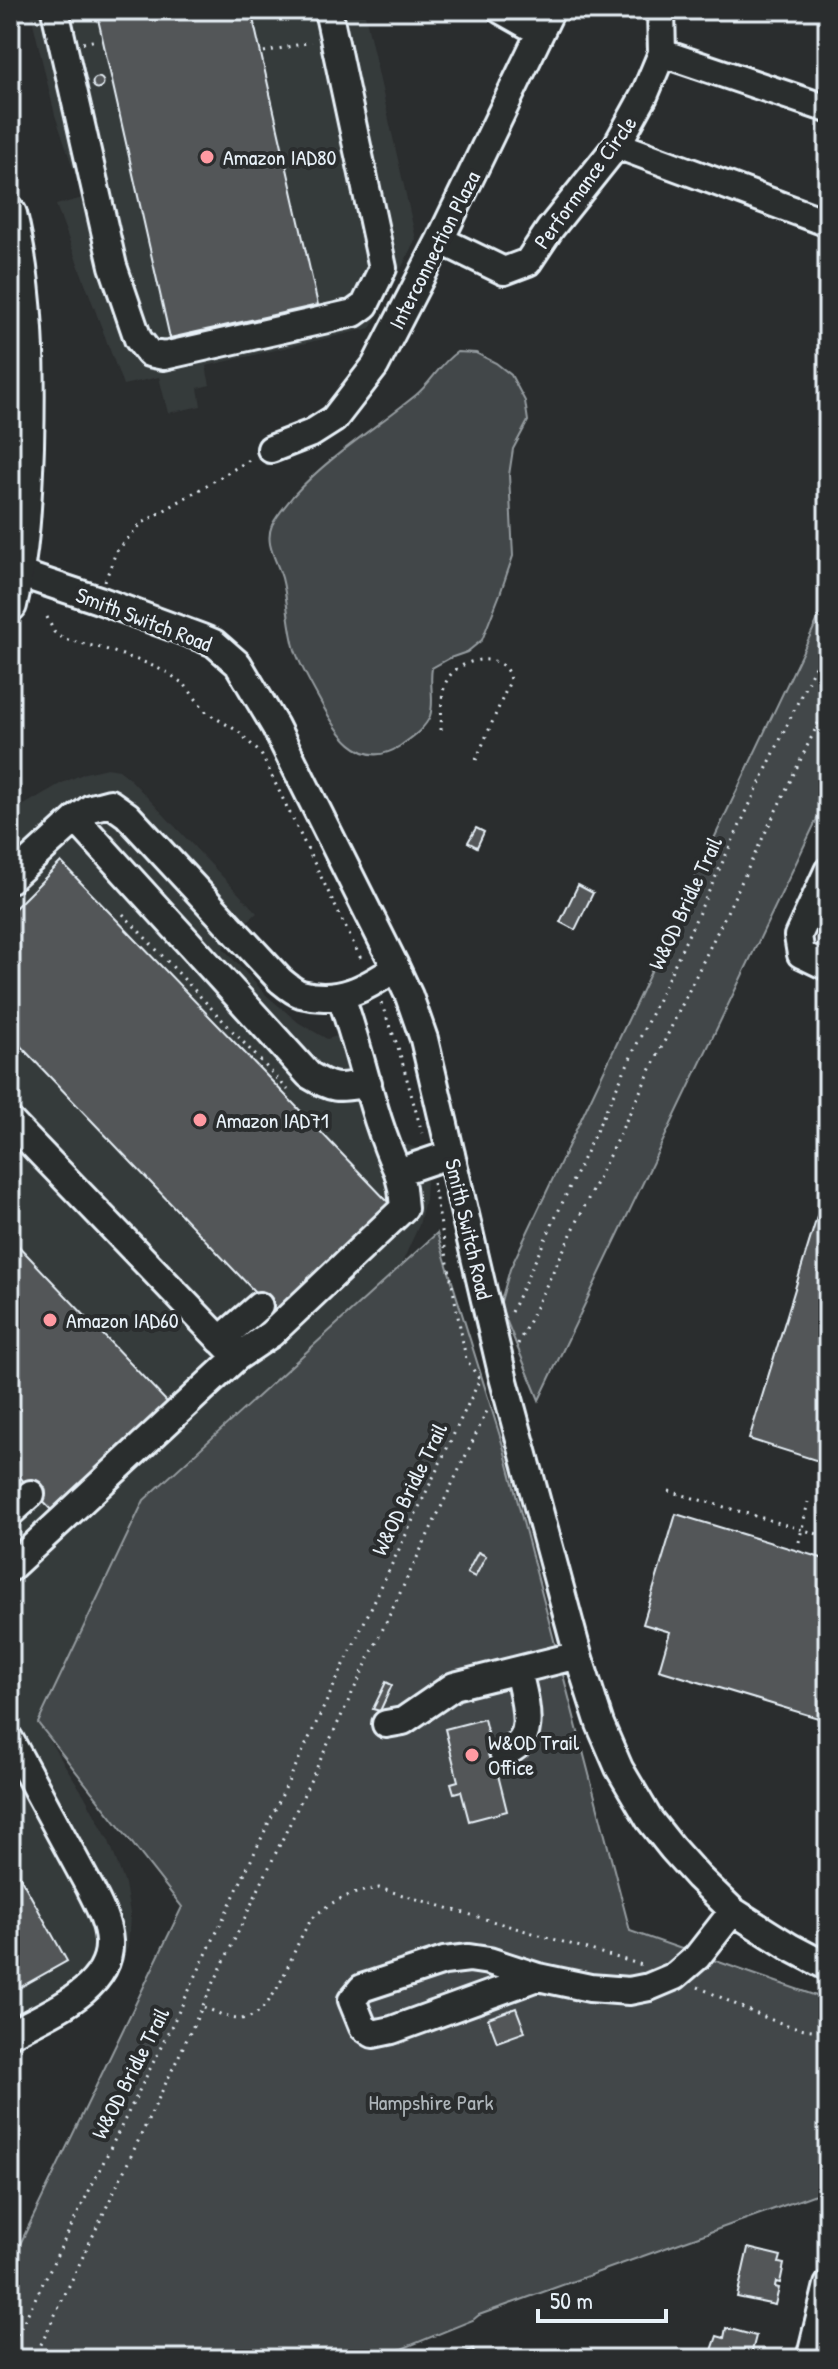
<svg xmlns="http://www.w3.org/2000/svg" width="838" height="2369" font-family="'Patrick Hand',sans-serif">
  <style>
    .built { fill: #363a3b }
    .green { fill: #424648; stroke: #959ca0; stroke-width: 2 }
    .building { fill: #535759; stroke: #e8f1f8; stroke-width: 2 }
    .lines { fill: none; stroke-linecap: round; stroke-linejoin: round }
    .minor-casing { stroke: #e8f1f8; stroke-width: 32 }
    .major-casing { stroke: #e8f1f8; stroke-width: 38 }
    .path { stroke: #e8f1f8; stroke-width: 3; stroke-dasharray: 2 6; stroke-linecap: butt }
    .minor { stroke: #2a2d2e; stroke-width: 26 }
    .major { stroke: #2a2d2e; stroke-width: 32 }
    .poi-dot { fill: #ff9aa2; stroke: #2a2d2e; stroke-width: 3 }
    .labels { text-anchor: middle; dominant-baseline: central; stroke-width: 8; stroke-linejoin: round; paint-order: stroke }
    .poi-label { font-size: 22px; fill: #e8f1f8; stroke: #2a2d2e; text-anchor: start }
    .street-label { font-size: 22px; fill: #e8f1f8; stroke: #2a2d2e }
    .park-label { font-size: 22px; fill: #aeb5ba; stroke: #2a2d2e }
  </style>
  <rect width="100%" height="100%" fill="#2a2d2e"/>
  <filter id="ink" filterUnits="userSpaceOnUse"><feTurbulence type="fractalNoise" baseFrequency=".0125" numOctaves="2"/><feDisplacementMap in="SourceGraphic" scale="16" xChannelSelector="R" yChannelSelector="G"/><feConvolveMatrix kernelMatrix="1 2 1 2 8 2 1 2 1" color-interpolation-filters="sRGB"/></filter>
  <g filter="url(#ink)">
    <path class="built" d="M30,10H364L416,239L371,328L206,366L210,385L198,388L201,406L168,413L159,377L123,385L56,205L83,198L55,115Z
      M107,768L119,770L128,777L257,913L235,932L223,948L266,995L299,1023L327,1039L365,1028L395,1134L406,1144L418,1149L426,1182L425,1200L419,1225L401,1265L144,1500L38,1723L84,1795L109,1841L125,1884L130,1914L128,1947L109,1987L87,2004L10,2047V813L60,784L85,773Z"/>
    <path class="green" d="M457,352L476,353L496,363L511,375L525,401L528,421L513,449L509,475L513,556L500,594L482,640L467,652L450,658L432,668C429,685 435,701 430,716C425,729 411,738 400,746C360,773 335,729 319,699C310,683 301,667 295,650C288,626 288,601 282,578C277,560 264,544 272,525C277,515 286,505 293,496C329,456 374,429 416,395C432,382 440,363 457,352Z
      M828,598V796L539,1400L500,1305L510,1269Z
      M437,1233L504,1449L630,1931L828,2000L827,2190L479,2315L473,2320L377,2359H10V2265L182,1907L38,1723L144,1500Z"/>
    <path class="building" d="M96,10H251L318,305L170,338Z
      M92.5 83a5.5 5.5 0 1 1 11 0a5.5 5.5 0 1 1-11 0Z
      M476,828L484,832L477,847L468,842Z
      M61,862L391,1205L276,1314L10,1035V913Z
      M578,885L593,893L575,930L560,922Z
      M828,925V955L817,949Z
      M828,1181V1464L749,1439Z
      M10,1237L168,1403L54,1513L10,1467Z
      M676,1514L828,1560V1721L659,1670L670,1632L643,1624Z
      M478,1552L486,1556L475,1577L467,1573Z
      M386,1682L392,1685L380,1711L373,1709Z
      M484,1719L507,1811L469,1821L461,1791L454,1793L451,1783L458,1781L445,1729Z
      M10,1859L67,1961L10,1993Z
      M516,2008L525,2032L497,2042L488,2018Z
      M748,2248L781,2256L779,2263L784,2264L780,2283L776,2282L775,2287L779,2288L775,2305L737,2297Z
      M726,2328L756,2336L750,2359H709L717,2336L724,2338Z
      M473,2349L477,2359L454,2357Z"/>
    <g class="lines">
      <g class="minor-casing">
        <path id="minor" d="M55,10L113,266L138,339L149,353L164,356L354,313L365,305L383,268L328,10
          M501,10L540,32
          M662,53L828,109
          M617,145L828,223
          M440,240L504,271L528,262L550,229L617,145L644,96L662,53L661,10
          M271,449L312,433L334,419L375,366L440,240L551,10
          M10,568L18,573L99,600L202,638L214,643L238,664L275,726L396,968L409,996L424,1039L503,1377L578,1655L600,1724L619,1768L649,1819L672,1848L698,1877L733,1911L790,1947L828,1967
          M76,819L309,1075C335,1091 339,1088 368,1083
          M828,871L798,936L801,954L828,967
          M10,879L76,819L91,808L110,803L127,815L280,980C286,985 294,992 301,994C339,1004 366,988 396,968
          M341,997C362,1055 372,1116 398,1172
          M10,1121L237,1357
          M220,1340L259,1306
          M10,1513L31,1494
          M10,1568L237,1357L271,1334L404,1208L402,1188L398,1172L451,1154
          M386,1724L403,1721L454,1686L578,1655
          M10,1740L90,1888C98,1904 108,1922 109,1941C112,1990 46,2014 10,2034
          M503,1752C541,1743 523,1697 518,1670
          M538,1977L489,1961L469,1958L444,1961L362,1988L352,2000L363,2027L373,2034L392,2030L538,1977L590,1988L629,1991L649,1987L675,1976L697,1957L733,1911
          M810,2359L828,2285"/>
      </g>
      <g class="major-casing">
        <path id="major" d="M10,214C28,290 29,369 27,446C25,500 23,553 10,605"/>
      </g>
      <path class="path" d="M83,43L97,40
        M264,52L311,42
        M105,581L116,552L141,524L251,459
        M47,617L54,632L64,639L105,649L146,663L168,673L185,685L207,713L238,731L261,754L363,963
        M441,730C442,714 440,694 447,680C459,657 507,649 510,681L476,760
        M123,914L288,1090
        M381,1003L398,1047L422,1133
        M433,1183L466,1359L480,1380
        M511,1312L828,638
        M518,1344L828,703
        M669,1491L828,1537
        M799,1542L808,1502
        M698,1987C740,2005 781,2031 828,2031
        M204,2007C214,2011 228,2019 239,2019C279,2018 291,1943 313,1918C332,1899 354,1892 379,1888L642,1965
        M10,2349L182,2005L481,1377
        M34,2359L488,1409"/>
      <use href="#minor" class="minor"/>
      <use href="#major" class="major"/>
    </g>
  </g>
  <g class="poi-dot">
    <circle cx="207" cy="157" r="8"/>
    <circle cx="200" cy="1120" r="8"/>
    <circle cx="50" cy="1320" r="8"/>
    <circle cx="472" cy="1755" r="8"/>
  </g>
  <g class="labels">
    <g class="poi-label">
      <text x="223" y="157">Amazon IAD80</text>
      <text x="216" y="1120">Amazon IAD71</text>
      <text x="66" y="1320">Amazon IAD60</text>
      <text x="488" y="1742">W&amp;OD Trail<tspan x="488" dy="25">Office</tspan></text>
    </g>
    <g class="street-label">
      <text transform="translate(585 182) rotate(-54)">Performance Circle</text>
      <text transform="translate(434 250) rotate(-63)">Interconnection Plaza</text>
      <text transform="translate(144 619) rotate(21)">Smith Switch Road</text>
      <text transform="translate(685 903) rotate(-65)">W&amp;OD Bridle Trail</text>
      <text transform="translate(469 1229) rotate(77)">Smith Switch Road</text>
      <text transform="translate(409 1489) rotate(-64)">W&amp;OD Bridle Trail</text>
      <text transform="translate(130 2073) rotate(-63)">W&amp;OD Bridle Trail</text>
    </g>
    <g class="park-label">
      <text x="431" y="2102">Hampshire Park</text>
    </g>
  </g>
  <rect width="838" height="2369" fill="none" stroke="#2a2d2e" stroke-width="40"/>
  <rect x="20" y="20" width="798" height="2329" fill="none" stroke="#e8f1f8" stroke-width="3" filter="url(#ink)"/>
  <path d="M538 2309v12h128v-12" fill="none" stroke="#e8f1f8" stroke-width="4"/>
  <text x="550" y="2309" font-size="24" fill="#e8f1f8" stroke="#2a2d2e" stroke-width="6" paint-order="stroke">50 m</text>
</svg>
